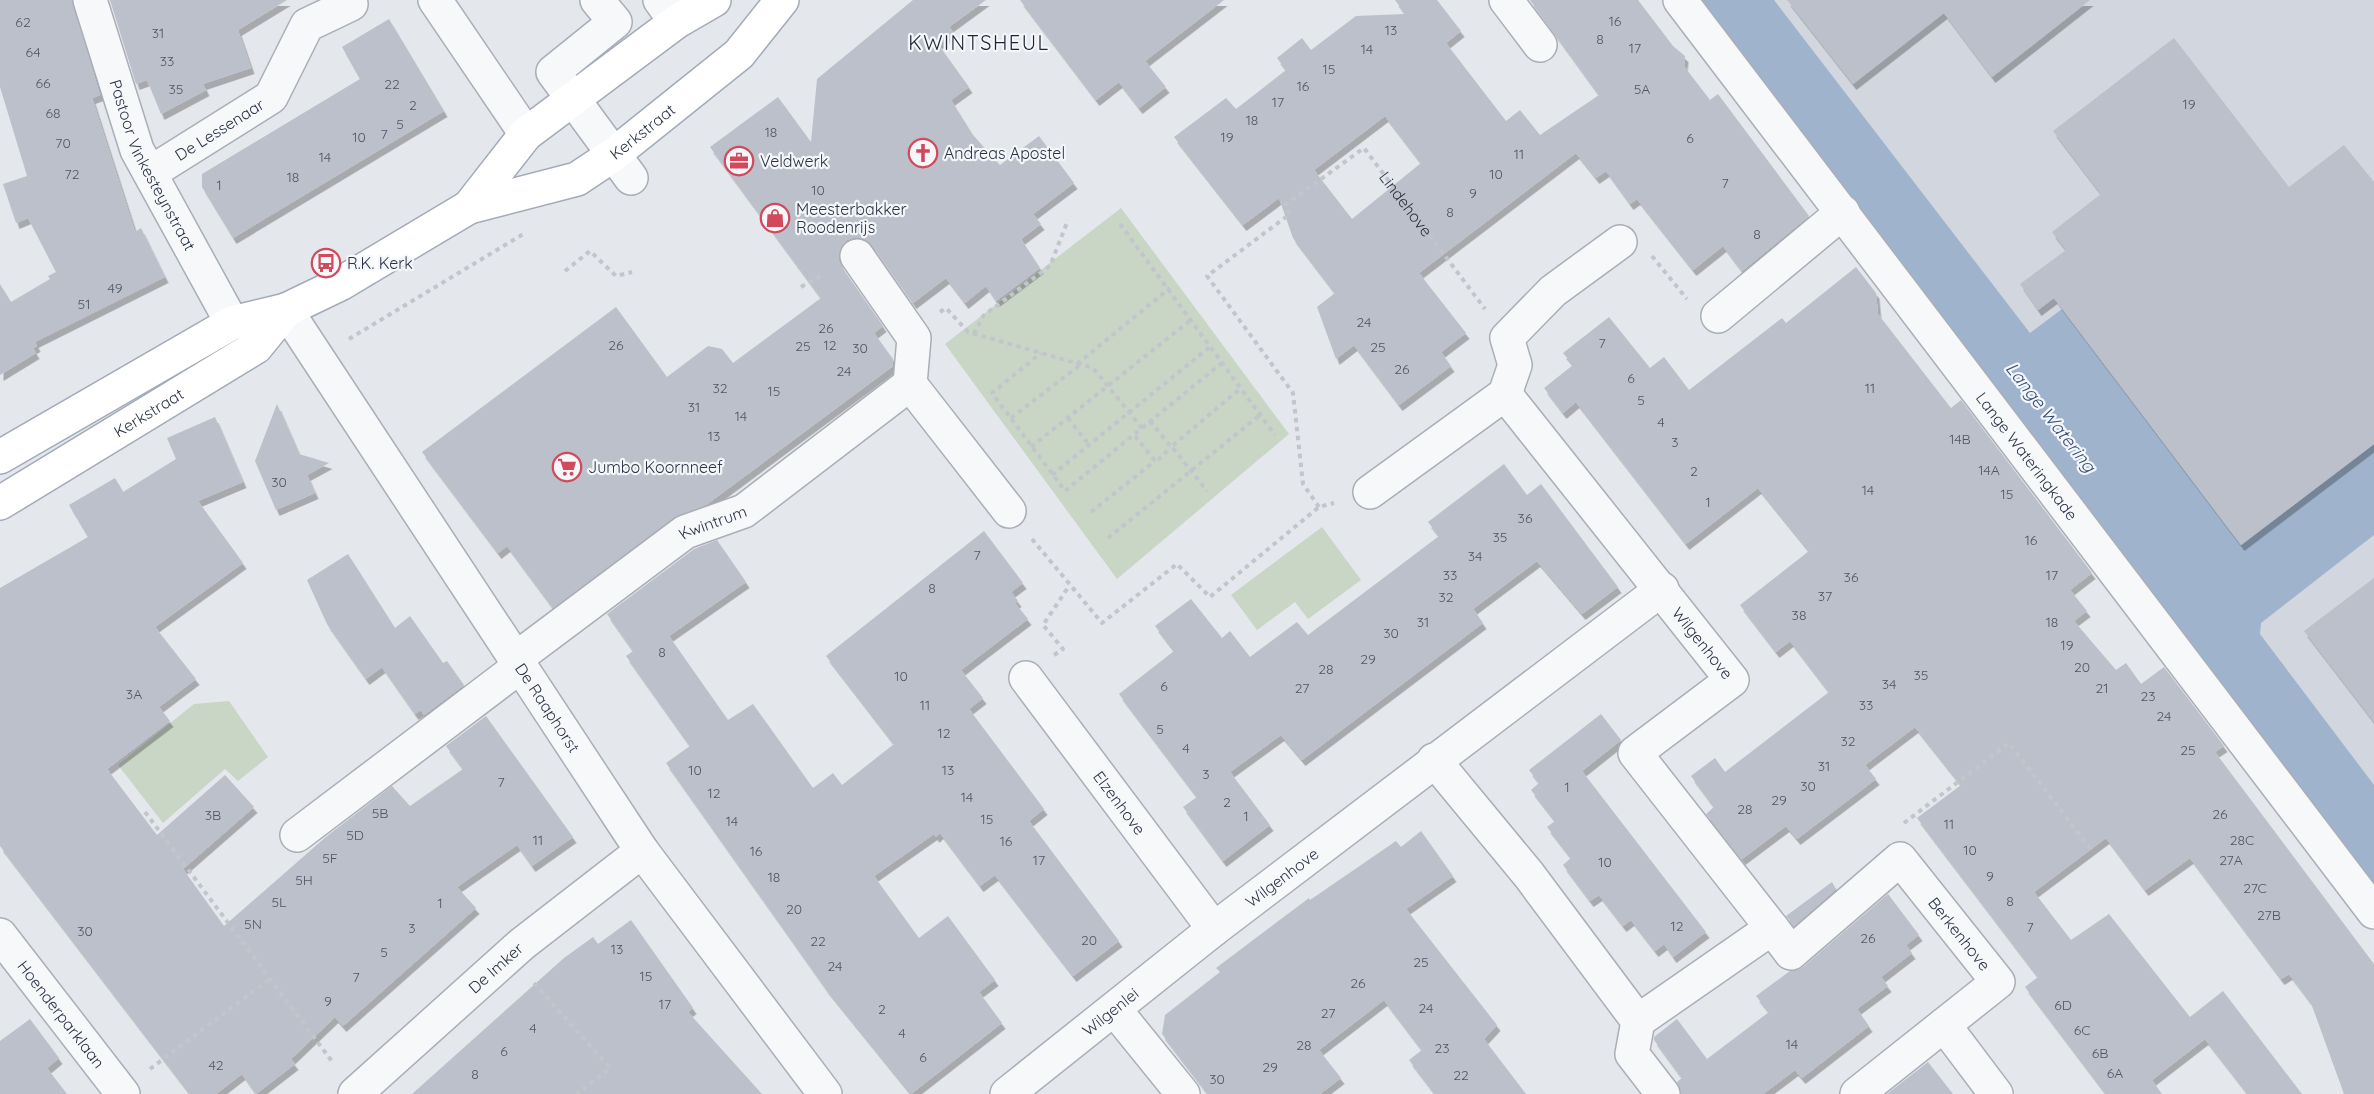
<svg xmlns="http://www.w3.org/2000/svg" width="2374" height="1094" font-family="Quicksand,sans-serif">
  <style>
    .built { fill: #d2d6de }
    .green { fill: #c9d6c5 }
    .water { fill: #9fb4cc }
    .building { fill: #bbc0ca; fill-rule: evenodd; filter: url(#shadow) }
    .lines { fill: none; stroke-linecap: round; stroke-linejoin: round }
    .minor-casing { stroke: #a9aeb7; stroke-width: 36 }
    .major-casing { stroke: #a3abb8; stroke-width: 36 }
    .path { stroke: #c2c5cb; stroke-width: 4; stroke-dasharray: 4.5 4.5; stroke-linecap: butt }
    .minor { stroke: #f7f8fa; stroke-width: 33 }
    .major { stroke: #fff; stroke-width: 33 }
    .labels { text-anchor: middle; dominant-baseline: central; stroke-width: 4.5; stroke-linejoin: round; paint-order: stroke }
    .number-label { font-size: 14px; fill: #4f5766 }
    .street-label { font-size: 16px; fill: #2b3445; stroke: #f4f6f9 }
    .poi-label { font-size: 16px; fill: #2b3445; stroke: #f4f6f9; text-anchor: start }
    .water-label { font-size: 18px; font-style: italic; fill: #34527a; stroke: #f4f6f9 }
    .quarter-label { font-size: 20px; letter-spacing: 1.5px; fill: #1d2536; stroke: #f4f6f9 }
  </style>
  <defs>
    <filter id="shadow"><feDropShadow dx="3.5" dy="6" stdDeviation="0" flood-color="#0004"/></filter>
  </defs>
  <rect width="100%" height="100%" fill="#e4e7ec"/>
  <path class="built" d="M1752,0H2374V800Z"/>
  <path class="green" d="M1121,208L1289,434L1117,579L945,344Z
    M1322,527L1361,580L1308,619L1295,602L1257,630L1231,595Z
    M229,701L268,757L238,781L225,769L163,823L118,765L194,704Z"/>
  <path class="water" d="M1701,0H1774L2030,333L2062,309L2241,545L2374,444V535L2261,623L2260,634L2374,785V890Z"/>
  <path class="building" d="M0,0H72L100,95L92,98L135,232L141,228L165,277L35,342L37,346L33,348L36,353L0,375V284L11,302L50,279L48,276L56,272L28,218L16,223L3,184L27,176L0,87Z
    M110,0H287L238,30L251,68L203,84L206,90L161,114L147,80L136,84Z
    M913,0H986L949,27L953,32L938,44L969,87L951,100L973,135L1000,165L1039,136L1074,183L1033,214L1041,224L1021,239L1040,268L996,301L986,286L965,303L946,278L913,303L872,245L864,239L856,237L847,240L840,249L838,258L841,266L883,326L874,333L893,359V366L706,505L674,517L553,608L507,546L498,553L422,452L616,307L667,377L708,346L722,349L733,363L821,298L710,147L778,97L811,142L817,79Z
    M1020,0H1224L1145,61L1166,87L1139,108L1119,82L1096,100Z
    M1395,0H1437L1461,31L1446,43L1506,121L1520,110L1540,135L1599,95L1530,0H1638L1673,46L1685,56L1684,66L1710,100L1718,94L1809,216L1742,271L1723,246L1693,270L1637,199L1630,204L1606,171L1596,178L1576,153L1419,273L1466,333L1441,352L1451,366L1399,405L1354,345L1336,359L1317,307L1335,293L1293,238L1279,198L1243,225L1174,137L1226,98L1236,109L1286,70L1277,58L1302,38L1311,50L1356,16L1405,14ZM1385,116L1421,163L1352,219L1314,170Z
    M1787,0H2090L1992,77L1944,13L1853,84Z
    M389,19L444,111L233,238L202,187V174L360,79L342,47Z
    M2174,38L2289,187L2344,145L2374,182V444L2241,545L2054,298L2038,310L2020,284L2066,250L2052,232L2101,194L2053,131Z
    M1856,267L1876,293L1878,314L1951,408L1961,400L2092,573L2070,590L2087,611L2074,621L2116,670L2126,663L2141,684L2164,667L2224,746L2215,752L2374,964V1094H2344L2311,1003L2289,974L2281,979L2190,858L2145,890L2106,838L2034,892L2071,940L2109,914L2190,1017L2223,991L2302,1094H2248L2205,1039L2152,1080L2162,1094H2106L2025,987L2038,977L1917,818L1961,785L1915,727L1865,765L1876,779L1797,839L1786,826L1742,859L1706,814L1714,807L1691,776L1715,758L1725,772L1829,692L1790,641L1776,652L1740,605L1809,551L1758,488L1686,544L1576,402L1563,413L1544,388L1573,365L1563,353L1609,317L1650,368L1664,357L1689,390L1782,318L1786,323Z
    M277,404L299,454L329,463L307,475L315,493L276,510L255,461Z
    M215,417L243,482L198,501L243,563L155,627L196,679L159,707L170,721L107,769L157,835L225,775L254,807L183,869L224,926L327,836L392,786L410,806L463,769L446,746L486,716L573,837L532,866L517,845L457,887L476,908L343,1026L335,1017L291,1059L295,1064L256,1094L242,1074L216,1094H190L0,846V588L88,537L69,505L115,478L123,492L176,459L167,438Z
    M1504,464L1527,495L1541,484L1618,587L1582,614L1537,561L1473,609L1483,623L1302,760L1281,735L1230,772L1270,825L1223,861L1183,807L1197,797L1119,694L1174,651L1155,626L1191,599L1222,638L1230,631L1250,657L1297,622L1308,635L1439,536L1428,522Z
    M984,531L1023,583L1011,592L1018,601L1015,603L1028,619L961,670L983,698L969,709L1044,809L1029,821L1119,941L1073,976L995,875L980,886L940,833L936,837L934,834L874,876L919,938L948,916L995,980L979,992L1002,1023L911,1094L826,989L666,763L690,746L626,656L633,651L607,614L694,549L717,540L746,582L669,636L728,720L753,704L813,788L833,773L842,785L894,744L826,656Z
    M348,554L395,628L410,616L443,663L447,661L464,685L424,715L421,710L415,714L382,667L366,679L327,624L307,580Z
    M2374,578V722L2304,631Z
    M1601,714L1621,740L1582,771L1706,932L1673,957L1664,944L1655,951L1631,920L1623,926L1599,895L1590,901L1563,865L1571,858L1547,827L1555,821L1531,790L1539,783L1529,770Z
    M1421,831L1453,876L1406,909L1497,1025L1484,1039L1526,1094H1435L1409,1060L1422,1050L1384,1000L1319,1050L1341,1078L1320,1094H1208L1162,1034L1165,1015L1220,972L1216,968L1309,898L1310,900L1396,841L1401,847Z
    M1832,882L1836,889L1794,926L1786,916Z
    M1888,894L1919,935L1906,945L1912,953L1881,977L1888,986L1857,1009L1869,1026L1802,1078L1795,1070L1763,1094H1681L1677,1082L1682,1078L1654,1040V1037L1677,1019L1707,1059L1769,1012L1756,996L1790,971L1803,967Z
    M631,920L693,1008L688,1012L762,1094H412L564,958L593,937L598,944Z
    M30,1019L59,1058L47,1068L67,1094H0V1041Z
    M1928,1062L1953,1094H1887Z"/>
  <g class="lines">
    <g class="minor-casing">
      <g id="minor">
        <path id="s2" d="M90,0L137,150L232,323"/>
        <path d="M435,0L526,134"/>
        <path d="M597,0L615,22L553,72L631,178"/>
        <path d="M660,0L676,22"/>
        <path d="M1506,0L1540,45"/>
        <path id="s3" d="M1680,0L2374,912"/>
        <path id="s4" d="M150,173L271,97L307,25L351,4"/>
        <path d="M857,256L914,338L910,384L1009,511"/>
        <path id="s5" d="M286,310L642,851L825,1094"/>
        <path d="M1718,316L1843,212"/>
        <path id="s6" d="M1505,394L1732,680L1635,753L1772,928"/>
        <path d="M1370,492L1505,394L1515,365L1507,338L1553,291L1620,242"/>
        <path id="s7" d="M514,660L685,532L744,511L910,384"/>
        <path id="s8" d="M1026,678L1214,929"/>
        <path d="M1434,760L1529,875L1638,1021L1632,1054L1663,1094"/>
        <path d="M297,835L519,667"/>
        <path id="s9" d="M0,935L123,1094"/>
        <path d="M1115,1010L1183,1094"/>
        <path id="s10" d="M1638,1021L1772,928L1791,953L1900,859L1998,982L1857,1094"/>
        <path d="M1944,1025L1996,1094"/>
        <path id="s11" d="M355,1094L522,944L642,851"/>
        <path id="s12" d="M1007,1094L1214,929L1662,589"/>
      </g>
    </g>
    <g class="major-casing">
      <g id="major">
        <path d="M469,207L526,134L676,22L714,0"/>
        <path id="s13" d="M0,457L232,323L286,310L340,284L469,207L577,179L613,155L739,54L782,0"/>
        <path id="s14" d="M0,503L256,347L286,310"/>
      </g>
    </g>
    <g class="path">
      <path d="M1120,224L1275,435"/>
      <path d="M1652,256L1687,299"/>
      <path d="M565,271L590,251L616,276L632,272"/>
      <path d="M801,287L825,274"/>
      <path d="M940,312L946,308L968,332L1093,368L1142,428L1065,491L992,393L1041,353"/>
      <path d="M974,334L983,316L1050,266L1068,220"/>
      <path d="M349,339L525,233"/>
      <path d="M1077,364L1170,288"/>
      <path d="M1011,418L1080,365"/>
      <path d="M1068,418L1089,445"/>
      <path d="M1150,421L1171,447L1241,388"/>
      <path d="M1142,428L1223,362"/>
      <path d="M1135,436L1156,462L1171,447"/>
      <path d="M1031,447L1192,319"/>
      <path d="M1173,448L1207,491"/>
      <path d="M1052,475L1211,346"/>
      <path id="s1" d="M1319,507L1303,484L1293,393L1207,276L1290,214L1285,205L1364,148L1485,309"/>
      <path d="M1091,512L1155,461"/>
      <path d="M1108,538L1260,415"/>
      <path d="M1032,539L1102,623L1177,564L1210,597L1319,507L1334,503"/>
      <path d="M1054,655L1063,649L1043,625L1069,586"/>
      <path d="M145,812L334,1064"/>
      <path d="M1904,823L2009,743L2090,848"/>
      <path d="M534,983L610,1068L577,1094"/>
      <path d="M150,1069L271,978"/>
    </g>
    <use href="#minor" class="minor"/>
    <use href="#major" class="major"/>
  </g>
  <defs>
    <g id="church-ring" transform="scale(1.5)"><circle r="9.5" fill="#f4f6f9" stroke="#d1495b" stroke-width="1.5"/><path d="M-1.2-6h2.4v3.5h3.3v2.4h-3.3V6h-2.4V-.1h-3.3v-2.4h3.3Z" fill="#d1495b"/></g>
    <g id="office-ring" transform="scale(1.5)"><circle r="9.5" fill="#f4f6f9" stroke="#d1495b" stroke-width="1.5"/><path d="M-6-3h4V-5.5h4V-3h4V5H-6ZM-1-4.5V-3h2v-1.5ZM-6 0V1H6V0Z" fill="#d1495b"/></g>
    <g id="shop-ring" transform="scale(1.5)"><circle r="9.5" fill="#f4f6f9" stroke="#d1495b" stroke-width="1.5"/><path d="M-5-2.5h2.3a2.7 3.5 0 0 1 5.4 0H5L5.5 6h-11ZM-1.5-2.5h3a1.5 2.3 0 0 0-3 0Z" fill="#d1495b"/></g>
    <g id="bus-ring" transform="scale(1.5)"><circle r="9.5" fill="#f4f6f9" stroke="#d1495b" stroke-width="1.5"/><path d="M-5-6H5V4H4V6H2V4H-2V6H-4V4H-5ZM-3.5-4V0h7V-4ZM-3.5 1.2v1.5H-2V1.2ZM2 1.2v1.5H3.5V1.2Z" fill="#d1495b"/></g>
    <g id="supermarket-ring" transform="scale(1.5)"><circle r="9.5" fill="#f4f6f9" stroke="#d1495b" stroke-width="1.5"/><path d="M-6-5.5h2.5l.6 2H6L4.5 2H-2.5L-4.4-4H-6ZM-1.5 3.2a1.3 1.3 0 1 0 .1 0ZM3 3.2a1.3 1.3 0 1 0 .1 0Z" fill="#d1495b"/></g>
  </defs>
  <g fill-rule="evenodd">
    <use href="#church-ring" x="923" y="153"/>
    <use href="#office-ring" x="739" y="161"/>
    <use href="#shop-ring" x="775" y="218"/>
    <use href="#bus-ring" x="326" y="263"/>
    <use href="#supermarket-ring" x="567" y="467"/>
  </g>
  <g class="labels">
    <g class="number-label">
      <text x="1615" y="21">16</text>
      <text x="23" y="22">62</text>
      <text x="1391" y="30">13</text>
      <text x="158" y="33">31</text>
      <text x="1600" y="39">8</text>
      <text x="1635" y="48">17</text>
      <text x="1367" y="49">14</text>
      <text x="33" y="52">64</text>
      <text x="167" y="61">33</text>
      <text x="1329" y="69">15</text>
      <text x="43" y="83">66</text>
      <text x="392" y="84">22</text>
      <text x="1303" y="86">16</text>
      <text x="176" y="89">35</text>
      <text x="1642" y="89">5A</text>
      <text x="1278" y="102">17</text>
      <text x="2189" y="104">19</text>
      <text x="413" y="105">2</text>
      <text x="53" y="113">68</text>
      <text x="1252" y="120">18</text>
      <text x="400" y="124">5</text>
      <text x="771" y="132">18</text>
      <text x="384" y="134">7</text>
      <text x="359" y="137">10</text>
      <text x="1227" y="137">19</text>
      <text x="1690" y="138">6</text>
      <text x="63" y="143">70</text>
      <text x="1519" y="154">11</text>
      <text x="325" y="157">14</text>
      <text x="72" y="174">72</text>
      <text x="1496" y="174">10</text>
      <text x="293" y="177">18</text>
      <text x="1725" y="183">7</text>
      <text x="219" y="185">1</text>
      <text x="818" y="190">10</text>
      <text x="1473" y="193">9</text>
      <text x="1450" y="212">8</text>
      <text x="1757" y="234">8</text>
      <text x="115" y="288">49</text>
      <text x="84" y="304">51</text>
      <text x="1364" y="322">24</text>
      <text x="826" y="328">26</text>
      <text x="1602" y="343">7</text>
      <text x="616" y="345">26</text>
      <text x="830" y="345">12</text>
      <text x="803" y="346">25</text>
      <text x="1378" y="347">25</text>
      <text x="860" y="348">30</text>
      <text x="1402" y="369">26</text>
      <text x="844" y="371">24</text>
      <text x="1631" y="378">6</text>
      <text x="720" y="388">32</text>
      <text x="1870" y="388">11</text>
      <text x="774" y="391">15</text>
      <text x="1641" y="400">5</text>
      <text x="694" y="407">31</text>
      <text x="741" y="416">14</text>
      <text x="1661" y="422">4</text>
      <text x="714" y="436">13</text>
      <text x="1960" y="439">14B</text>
      <text x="1675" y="442">3</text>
      <text x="1989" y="470">14A</text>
      <text x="1694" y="471">2</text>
      <text x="279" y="482">30</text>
      <text x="1868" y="490">14</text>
      <text x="2007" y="494">15</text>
      <text x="1708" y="502">1</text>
      <text x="1525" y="518">36</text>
      <text x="1500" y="537">35</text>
      <text x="2031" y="540">16</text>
      <text x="977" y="555">7</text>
      <text x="1475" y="556">34</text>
      <text x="1450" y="575">33</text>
      <text x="2052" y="575">17</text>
      <text x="1851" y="577">36</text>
      <text x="932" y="588">8</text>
      <text x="1825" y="596">37</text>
      <text x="1446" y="597">32</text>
      <text x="1799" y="615">38</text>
      <text x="1423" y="622">31</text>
      <text x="2052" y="622">18</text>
      <text x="1391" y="633">30</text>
      <text x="2067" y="645">19</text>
      <text x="662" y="652">8</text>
      <text x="1368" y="659">29</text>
      <text x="2082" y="667">20</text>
      <text x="1326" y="669">28</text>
      <text x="1921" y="675">35</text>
      <text x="901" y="676">10</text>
      <text x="1889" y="684">34</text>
      <text x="1164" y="686">6</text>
      <text x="1302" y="688">27</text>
      <text x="2102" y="688">21</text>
      <text x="134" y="694">3A</text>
      <text x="2148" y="696">23</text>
      <text x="925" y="705">11</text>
      <text x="1866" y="705">33</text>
      <text x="2164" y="716">24</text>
      <text x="1160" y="729">5</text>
      <text x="944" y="733">12</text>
      <text x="1848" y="741">32</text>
      <text x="1186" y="748">4</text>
      <text x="2188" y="750">25</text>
      <text x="1824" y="766">31</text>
      <text x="695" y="770">10</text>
      <text x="948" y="770">13</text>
      <text x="1206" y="774">3</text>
      <text x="501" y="782">7</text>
      <text x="1808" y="786">30</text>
      <text x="1567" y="787">1</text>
      <text x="714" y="793">12</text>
      <text x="967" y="797">14</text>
      <text x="1779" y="800">29</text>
      <text x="1227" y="802">2</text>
      <text x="1745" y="809">28</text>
      <text x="380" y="813">5B</text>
      <text x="2220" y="814">26</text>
      <text x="213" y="815">3B</text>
      <text x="1246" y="816">1</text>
      <text x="987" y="819">15</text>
      <text x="732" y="821">14</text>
      <text x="1949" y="824">11</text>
      <text x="355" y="835">5D</text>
      <text x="538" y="840">11</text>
      <text x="2242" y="840">28C</text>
      <text x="1006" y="841">16</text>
      <text x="1970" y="850">10</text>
      <text x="756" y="851">16</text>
      <text x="330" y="858">5F</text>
      <text x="1039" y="860">17</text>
      <text x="2231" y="860">27A</text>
      <text x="1605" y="862">10</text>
      <text x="1990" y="876">9</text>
      <text x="774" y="877">18</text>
      <text x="304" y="880">5H</text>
      <text x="2255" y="888">27C</text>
      <text x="2010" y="901">8</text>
      <text x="279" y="902">5L</text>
      <text x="440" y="903">1</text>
      <text x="794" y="909">20</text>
      <text x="2269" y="915">27B</text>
      <text x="253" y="924">5N</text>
      <text x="1677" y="926">12</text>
      <text x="2030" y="927">7</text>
      <text x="412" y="928">3</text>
      <text x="85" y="931">30</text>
      <text x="1868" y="938">26</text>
      <text x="1089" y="940">20</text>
      <text x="818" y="941">22</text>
      <text x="617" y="949">13</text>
      <text x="384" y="952">5</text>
      <text x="1421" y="962">25</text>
      <text x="835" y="966">24</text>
      <text x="646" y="976">15</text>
      <text x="356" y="977">7</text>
      <text x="1358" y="983">26</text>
      <text x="328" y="1001">9</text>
      <text x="665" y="1004">17</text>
      <text x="2063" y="1005">6D</text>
      <text x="1426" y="1008">24</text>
      <text x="882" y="1009">2</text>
      <text x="1328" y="1013">27</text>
      <text x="533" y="1028">4</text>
      <text x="2082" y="1030">6C</text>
      <text x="902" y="1033">4</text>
      <text x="1792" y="1044">14</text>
      <text x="1304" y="1045">28</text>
      <text x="1442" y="1048">23</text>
      <text x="504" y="1051">6</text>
      <text x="2100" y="1053">6B</text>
      <text x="923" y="1057">6</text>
      <text x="216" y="1065">42</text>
      <text x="1270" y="1067">29</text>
      <text x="2115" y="1073">6A</text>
      <text x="475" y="1074">8</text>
      <text x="1461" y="1075">22</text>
      <text x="1217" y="1079">30</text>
    </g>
    <g class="street-label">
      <text stroke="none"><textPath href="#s4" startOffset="82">De Lessenaar</textPath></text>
      <text stroke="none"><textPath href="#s13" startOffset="726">Kerkstraat</textPath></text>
      <text stroke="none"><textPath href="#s2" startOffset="177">Pastoor Vinkesteynstraat</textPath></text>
      <text stroke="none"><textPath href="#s1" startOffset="546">Lindehove</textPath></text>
      <text stroke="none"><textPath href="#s14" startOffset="174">Kerkstraat</textPath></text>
      <text stroke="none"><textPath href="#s3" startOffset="573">Lange Wateringkade</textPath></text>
      <text stroke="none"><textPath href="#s7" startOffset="243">Kwintrum</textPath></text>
      <text stroke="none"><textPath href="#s6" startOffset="318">Wilgenhove</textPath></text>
      <text stroke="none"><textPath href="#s5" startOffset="476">De Raaphorst</textPath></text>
      <text stroke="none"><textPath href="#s8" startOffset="156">Elzenhove</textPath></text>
      <text stroke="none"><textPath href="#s12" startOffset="350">Wilgenhove</textPath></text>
      <text stroke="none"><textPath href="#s10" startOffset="434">Berkenhove</textPath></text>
      <text stroke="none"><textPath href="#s11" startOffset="189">De Imker</textPath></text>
      <text stroke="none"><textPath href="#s12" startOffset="132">Wilgenlei</textPath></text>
      <text stroke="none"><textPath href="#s9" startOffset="100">Hoenderparklaan</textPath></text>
    </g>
    <g class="poi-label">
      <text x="944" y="153">Andreas Apostel</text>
      <text x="760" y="161">Veldwerk</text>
      <text x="796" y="209">Meesterbakker<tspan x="796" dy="18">Roodenrijs</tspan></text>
      <text x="347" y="263">R.K. Kerk</text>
      <text x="588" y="467">Jumbo Koornneef</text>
    </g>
    <g class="water-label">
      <text transform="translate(2051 417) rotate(52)">Lange Watering</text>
    </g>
    <g class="quarter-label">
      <text x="979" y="42">KWINTSHEUL</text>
    </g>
  </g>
</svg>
